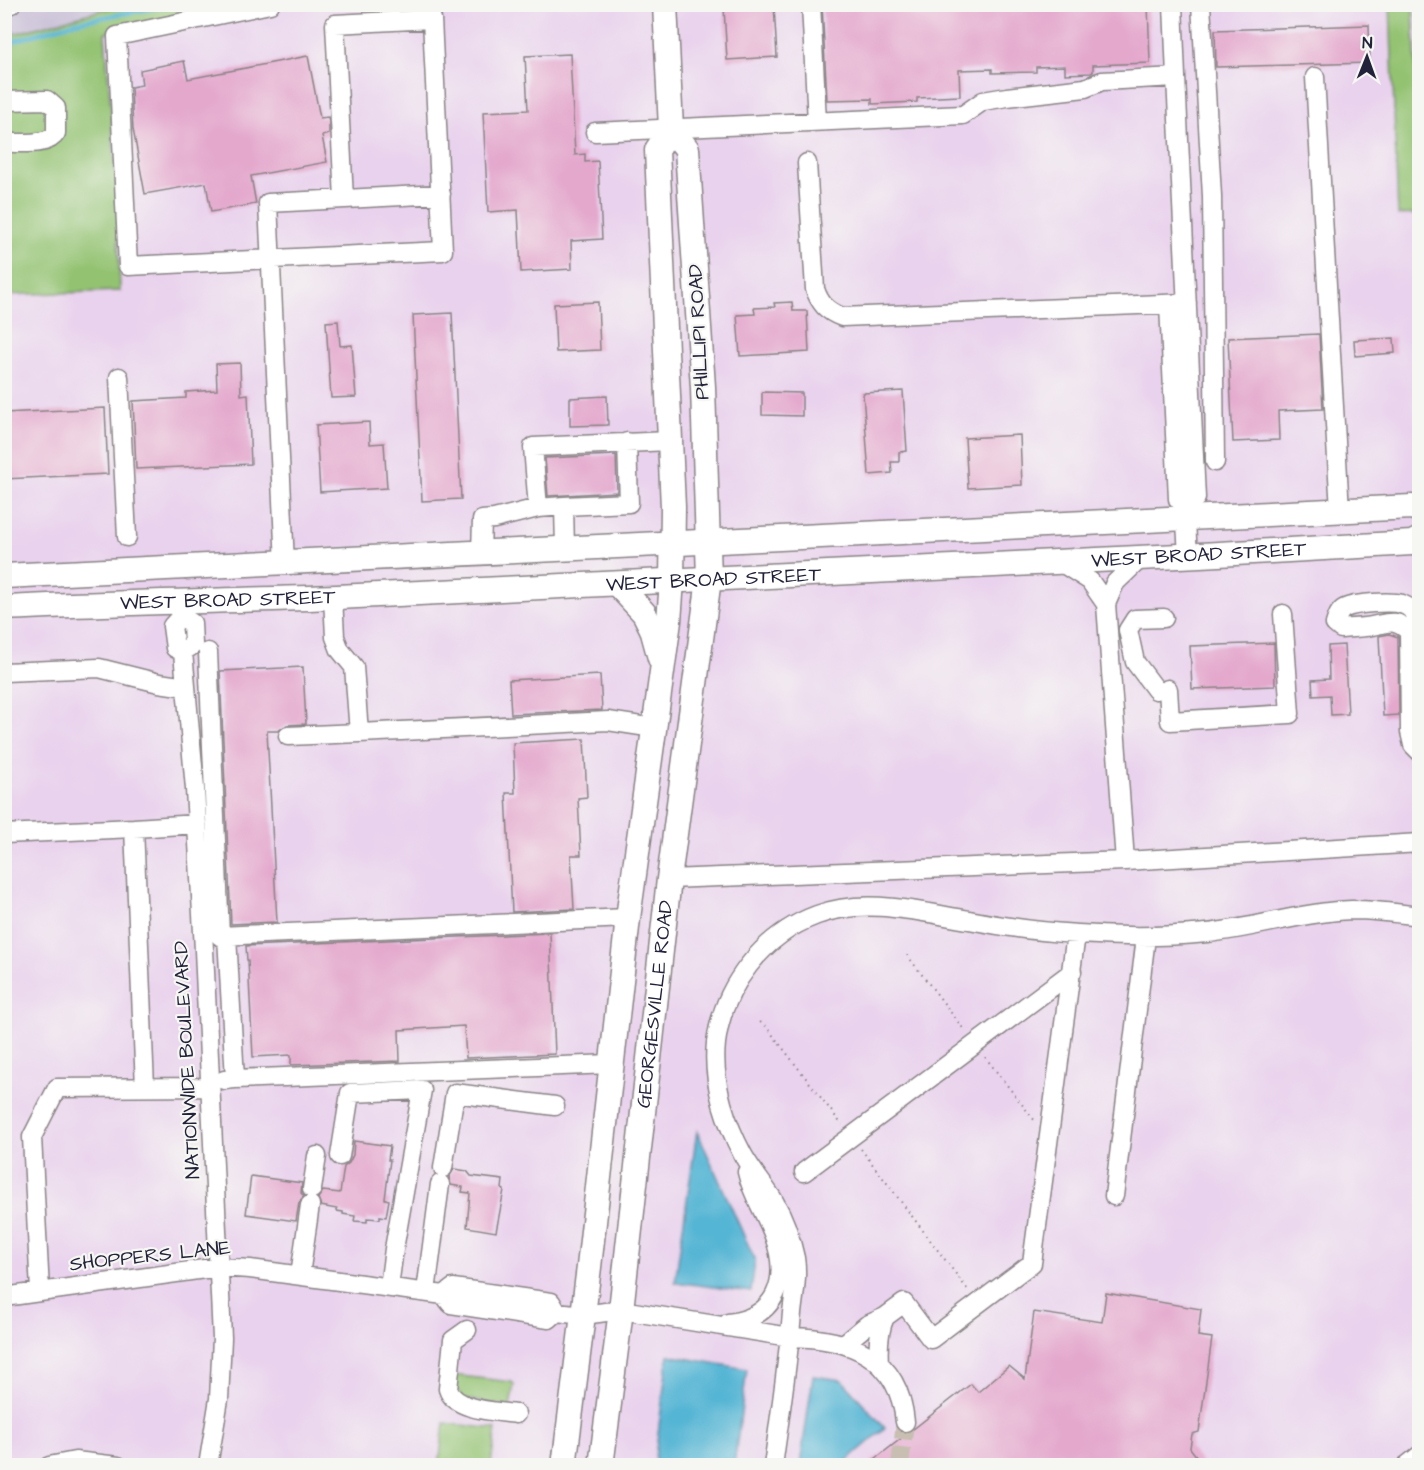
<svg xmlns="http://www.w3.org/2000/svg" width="1424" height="1470" font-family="'Architects Daughter',sans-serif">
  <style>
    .built { fill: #e9d2ed }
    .industrial { fill: #c9bfd7 }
    .green { fill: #93c271; stroke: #5a7256; stroke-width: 1.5 }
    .water { fill: #55b5d4; stroke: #3c6c88; stroke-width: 1.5 }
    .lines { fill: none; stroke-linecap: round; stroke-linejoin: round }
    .stream { stroke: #55b5d4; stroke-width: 4.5 }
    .building { fill: #e4a8cd }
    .minor-tunnel { stroke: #c8bfb2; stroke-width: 18; stroke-dasharray: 18 9; stroke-linecap: butt }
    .minor-casing { stroke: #8a8486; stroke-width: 21 }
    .major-casing { stroke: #8a8486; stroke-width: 27 }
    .path { stroke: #8a8486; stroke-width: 2; stroke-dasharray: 1.5 4.5; stroke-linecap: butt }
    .minor { stroke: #fff; stroke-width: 18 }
    .major { stroke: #fff; stroke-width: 24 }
    .labels { text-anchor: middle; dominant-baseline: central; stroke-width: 4.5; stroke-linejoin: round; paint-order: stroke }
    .street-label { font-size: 20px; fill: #22223b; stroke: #f6f6f2 }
  </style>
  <rect width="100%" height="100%" fill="#f6f6f2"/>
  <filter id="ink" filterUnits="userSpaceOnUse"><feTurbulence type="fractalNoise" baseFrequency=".0167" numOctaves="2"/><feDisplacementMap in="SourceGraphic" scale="12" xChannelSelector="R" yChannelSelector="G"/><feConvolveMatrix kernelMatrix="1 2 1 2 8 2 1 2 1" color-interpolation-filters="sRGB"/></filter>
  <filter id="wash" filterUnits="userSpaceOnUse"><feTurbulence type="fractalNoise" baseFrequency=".008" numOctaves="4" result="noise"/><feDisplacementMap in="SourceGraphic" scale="24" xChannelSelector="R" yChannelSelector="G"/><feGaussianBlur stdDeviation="1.35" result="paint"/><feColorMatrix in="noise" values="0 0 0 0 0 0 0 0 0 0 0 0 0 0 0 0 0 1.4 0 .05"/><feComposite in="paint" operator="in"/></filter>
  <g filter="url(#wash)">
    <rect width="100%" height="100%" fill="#f2e6d0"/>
    <path class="built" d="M231,5H1390L1398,214H1420L1419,1465H5L4,295L120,290L116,178L105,33Z
      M1413,5H1419V130Z"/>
    <path class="industrial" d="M5,5H121L17,33L5,34Z"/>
    <path class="green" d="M121,5H231L105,33L116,178L120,291L5,295V34L17,33Z
      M1390,5H1413L1419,130V214L1398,215Z
      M452,1375L512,1382L514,1385L510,1407L461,1398Z
      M444,1423L496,1429L491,1465H439Z"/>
    <path class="water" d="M697,1131L755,1260L751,1292L675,1282Z
      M668,1355L747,1369L734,1465H654Z
      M813,1376L842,1380L885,1428L842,1465H800Z"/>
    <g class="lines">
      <path class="stream" d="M4,44L76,22L179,4"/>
    </g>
    <g id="blocks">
      <path class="building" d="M822,4H1148L1150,63L1093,65V72L1091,73L1065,74V66L1036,67V72L992,73V69L959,70L960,96L917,98V102L872,104V99L827,100Z
        M774,5L777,57L727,60L724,8Z
        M1369,25L1370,63L1216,67L1215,30Z
        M570,54L575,155L585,154V162L598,161L602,239L571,241L572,269L521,272L518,210L488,212L483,112L528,110L525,56Z
        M308,56L320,118L328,117L329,122V134L322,136L327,162L251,176L256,204L211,212L206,183L145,194L133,129L131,87L142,85L140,70L184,61L188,79Z
        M598,302L600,350L556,352L554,304Z
        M792,302L793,311H807L809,352L740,356L737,315L755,314L754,308L775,307L774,303Z
        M452,313L461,499L422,501L413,315Z
        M338,321L340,346L352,345L356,397L331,398L326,322Z
        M1319,334L1323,409L1278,411L1279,440L1233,442L1228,338Z
        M1394,338L1395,353L1355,356L1354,340Z
        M240,363L241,395L248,394L251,464L136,469L133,401L186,398V392L217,390L216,364Z
        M903,391L907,451L899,452V462H891L892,473L869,475L863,393Z
        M762,392L802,393V416L762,415Z
        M607,396L608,425L570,426V398Z
        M105,408L108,474L4,479V413Z
        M369,422L370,444L384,443L387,488L320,492L316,425Z
        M1020,435L1022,485L968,488L965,438Z
        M616,455L617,492L548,496L545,458Z
        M1389,634L1398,637L1399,715L1383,716L1379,636Z
        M1274,643L1275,686L1192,689L1190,646Z
        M1344,645L1348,714L1331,715L1330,695L1313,696L1312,680L1329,679L1328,646Z
        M303,667L306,724L287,725L278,731H267L277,922L231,924L220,671Z
        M600,675L602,710L511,714L509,680Z
        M584,739L587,797L578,798L581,855H571L574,909L512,912L506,793H515L513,743Z
        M550,933L555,1054L466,1058L464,1026L399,1030L400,1061L291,1065V1055L253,1057L248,960H247L246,946Z
        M354,1141L390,1146L388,1160H390L385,1199L389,1200L386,1217L380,1216V1219L367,1218V1222L354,1221L355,1216L343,1214V1212L337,1211V1209L321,1206L318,1198L323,1191L340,1193L344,1167L349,1163L353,1155Z
        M454,1169L467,1171L471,1176L503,1180L502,1189L504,1190L496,1232L467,1227L470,1193L462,1192L463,1187L451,1185L449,1177Z
        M251,1176L302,1183L301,1193L304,1196L299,1203L296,1221L246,1214Z
        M1106,1293L1201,1309L1198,1336L1212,1338L1199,1432L1192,1434L1190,1448L1204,1466H866L971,1384L978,1392L1009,1366L1025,1379L1034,1312L1102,1322Z"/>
    </g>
  </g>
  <g filter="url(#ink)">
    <use href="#blocks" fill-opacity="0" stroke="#8a8486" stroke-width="1.5"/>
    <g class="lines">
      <path class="minor-tunnel" d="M900,1466L905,1422"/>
      <g class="minor-casing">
        <path id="minor" d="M270,4L117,36L128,266L443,251L432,19L335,24L344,199
          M811,4L817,122
          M1173,4L1176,77
          M1201,4L1212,196L1215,462
          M4,5L11,4
          M1315,77L1340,511
          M4,101L47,100L56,108V133C48,147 19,142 4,143
          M595,132L963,115L983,101L1007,97L1085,88L1102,81L1176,77L1196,498L1185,505
          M807,163L815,289C820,304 827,311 842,317L1187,303
          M1169,304L1178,499L1185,505L1188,556
          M119,377L127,537
          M564,506L629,503L627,442
          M565,549L564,506L538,508L533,447L670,441
          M481,553L482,520L494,519L538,508
          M1060,562L1090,581L1106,604
          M285,564L268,203L441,194
          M333,597L335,637L340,650L354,667L359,733L608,721L654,728
          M181,616L192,623L193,645L183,652L175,648L172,626Z
          M1420,620C1415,612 1410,607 1402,604C1391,601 1355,603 1345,608C1339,611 1337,617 1335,624L1341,629C1349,628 1357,628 1365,627C1383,626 1394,615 1409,632L1410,732L1413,745L1420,752
          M183,652L195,789L204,950L222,1338L219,1399L208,1466
          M208,652L220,936L628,918
          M4,672L99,668L159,683L186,687
          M1168,689L1170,721L1290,714L1283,614
          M1156,690L1135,662L1128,630L1135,619L1164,618
          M288,736L359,733
          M4,834L134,828
          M1125,861L1106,604L1115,583L1141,558
          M669,879L1125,861L1420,843
          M235,1079L611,1064
          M224,1080L235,1079L227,936
          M145,1087L134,828L197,824
          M340,1156L350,1093L422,1090L394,1249L389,1287
          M443,1168L455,1093L555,1106
          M804,1172L1072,972
          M312,1189L317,1156
          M1114,1196L1146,937
          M300,1275L310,1205
          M40,1291L32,1137L57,1088L209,1087
          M426,1292L440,1184
          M444,1295L451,1304L549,1319L557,1312L583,1315L621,1310L790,1337C850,1338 899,1356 905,1422
          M4,1297L219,1267L250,1269L444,1295L453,1288L551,1302L557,1312
          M885,1317L904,1303L931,1339L1032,1263L1076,934
          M728,1323C777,1317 790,1280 774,1236C766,1214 752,1195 747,1172
          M467,1330L453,1340L448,1389C455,1411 496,1411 516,1414
          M845,1343L867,1325L885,1317C878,1332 878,1348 879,1364
          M49,1466L75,1461L118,1466
          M773,1466C780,1415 788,1364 792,1313C794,1295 798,1276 795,1258C791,1239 784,1218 774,1201C764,1185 752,1171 743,1155C725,1121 712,1082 716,1043C723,986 763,935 817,915C866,897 919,912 969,920C1005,927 1042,932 1078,934C1121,937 1164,937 1207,933C1256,928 1303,912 1352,910C1375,910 1397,913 1420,916
          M1406,1466L1420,1455"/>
      </g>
      <g class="major-casing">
        <g id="major">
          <path d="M4,576C474,556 943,529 1412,507L1420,510"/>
          <path d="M617,584L644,613L652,629L660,658"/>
          <path id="s1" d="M4,608C115,602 226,601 337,597C696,581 1054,564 1412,543L1420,539"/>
          <path d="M564,1466L589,1267L628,918L669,621L672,581L673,507L657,150L671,129"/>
          <path id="s2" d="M601,1466L621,1310L669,879L709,579L703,387L687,149L671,129L665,4"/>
        </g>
      </g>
      <path class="path" d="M907,955L965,1031
        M760,1022L765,1025L842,1125
        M985,1057L1035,1121
        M861,1149L968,1290"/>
      <use href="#minor" class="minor"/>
      <use href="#major" class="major"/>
    </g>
  </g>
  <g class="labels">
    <g class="street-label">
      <text transform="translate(699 332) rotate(-93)">PHILLIPI ROAD</text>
      <text stroke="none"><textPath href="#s1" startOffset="1196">WEST BROAD STREET</textPath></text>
      <text stroke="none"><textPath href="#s1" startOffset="710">WEST BROAD STREET</textPath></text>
      <text stroke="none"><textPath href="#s1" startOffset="224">WEST BROAD STREET</textPath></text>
      <text stroke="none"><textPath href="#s2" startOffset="465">GEORGESVILLE ROAD</textPath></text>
      <text transform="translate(187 1060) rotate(-93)">NATIONWIDE BOULEVARD</text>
      <text transform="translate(150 1256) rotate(-6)">SHOPPERS LANE</text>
    </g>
  </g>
  <rect width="1424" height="1470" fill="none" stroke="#f6f6f2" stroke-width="24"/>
  <g transform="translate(1367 57) rotate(1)" stroke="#f6f6f2" stroke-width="4.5" paint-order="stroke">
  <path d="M0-4.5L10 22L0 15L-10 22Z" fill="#22223b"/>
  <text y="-9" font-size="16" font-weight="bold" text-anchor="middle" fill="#22223b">N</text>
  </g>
</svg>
